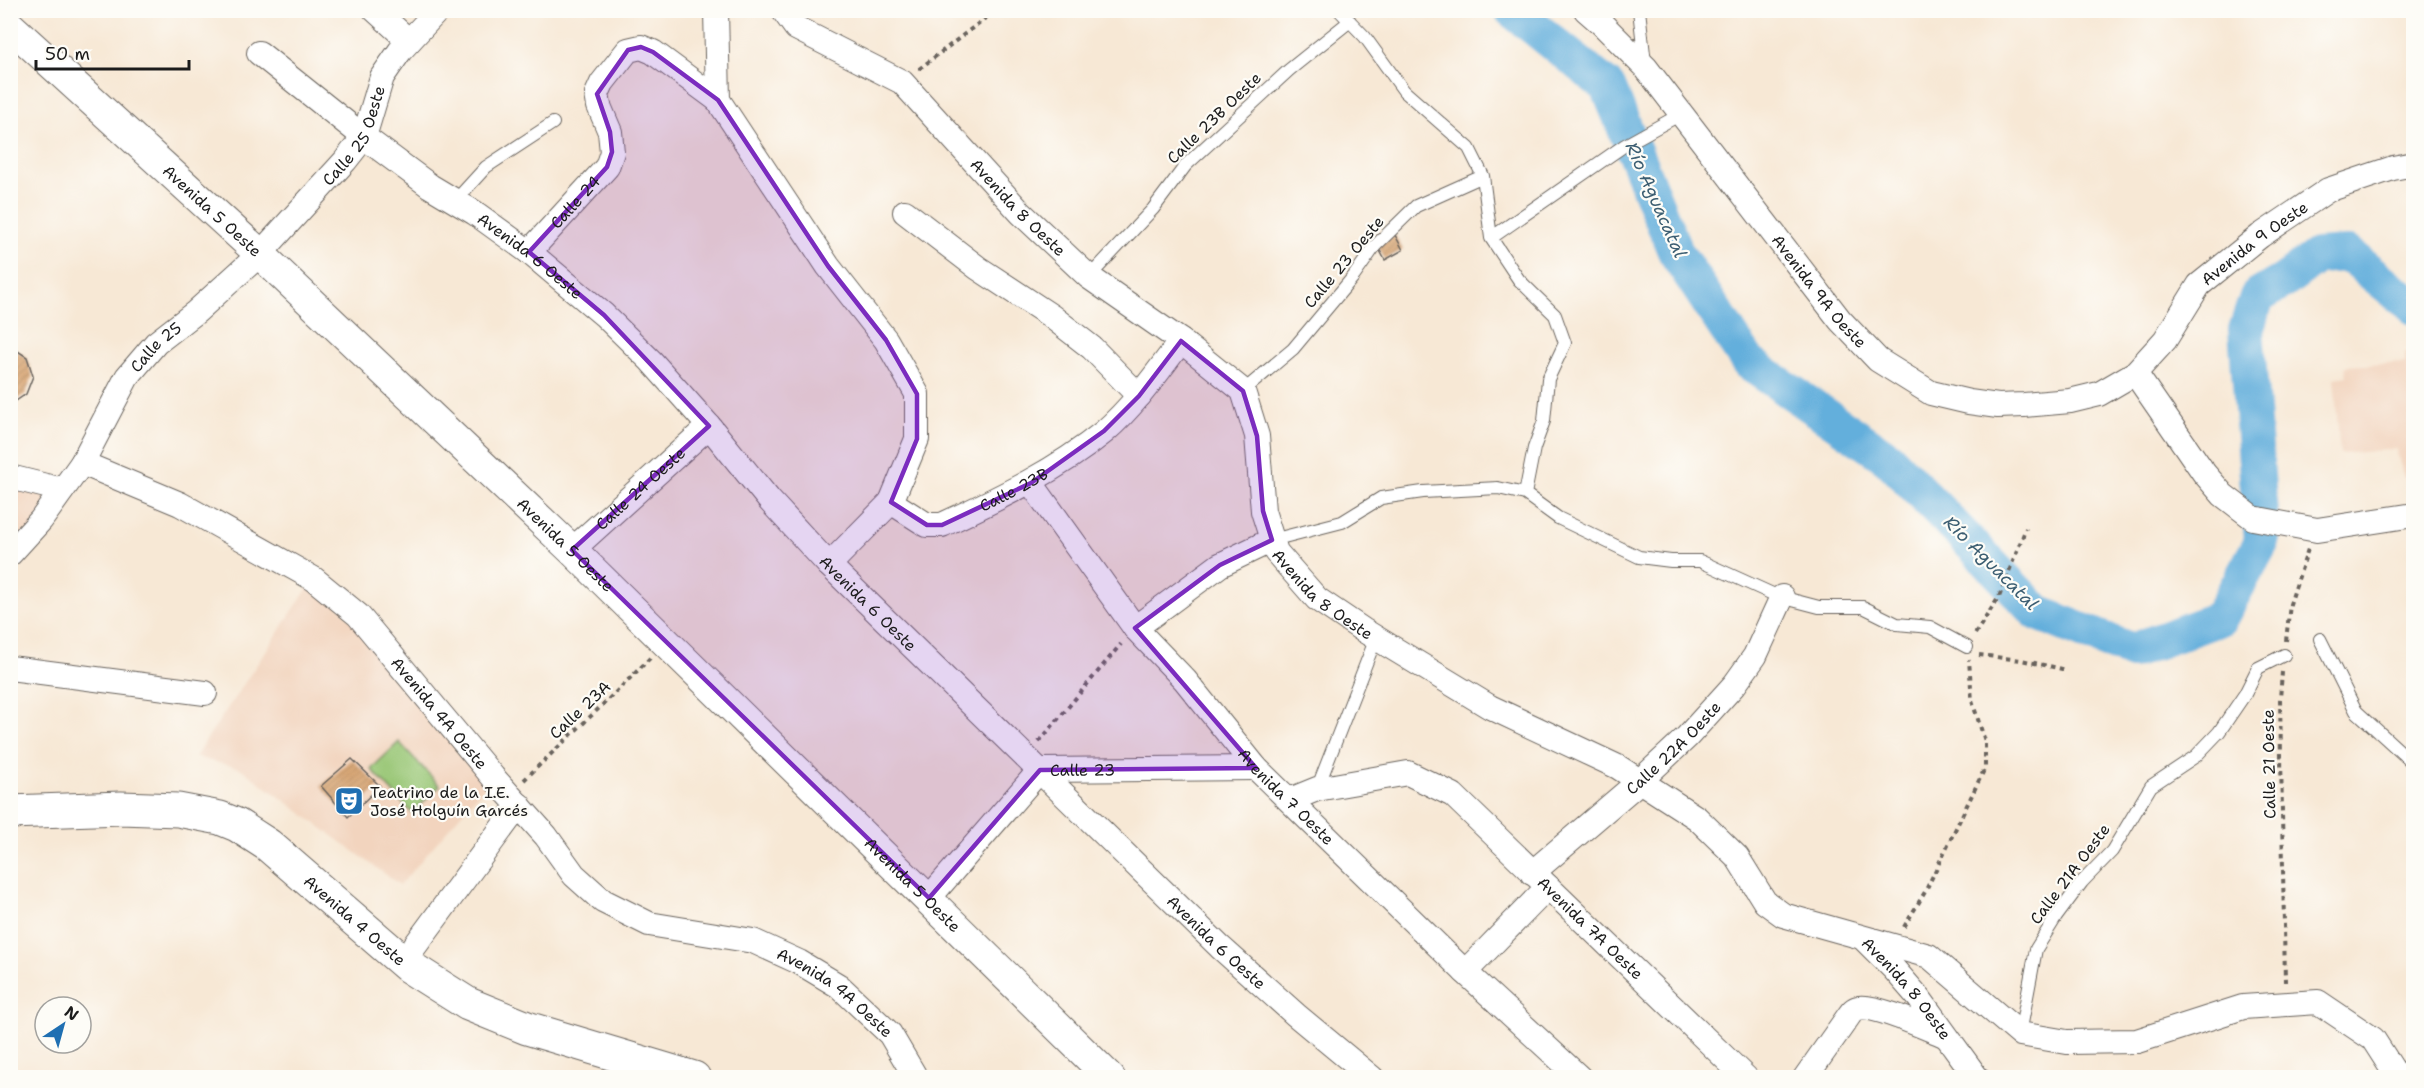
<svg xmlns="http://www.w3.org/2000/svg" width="2424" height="1088" font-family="'Shantell Sans',sans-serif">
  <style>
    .built { fill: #f2d4be }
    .pitch { fill: #98c674; stroke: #5a7148; stroke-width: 1.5 }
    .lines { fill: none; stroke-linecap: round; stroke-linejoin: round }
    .river { stroke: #63afdc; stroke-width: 36 }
    .building { fill: url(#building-hatch) }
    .service-casing { stroke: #69635d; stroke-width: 14 }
    .minor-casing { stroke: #69635d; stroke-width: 26 }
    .tertiary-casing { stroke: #69635d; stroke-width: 32 }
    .primary-casing { stroke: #69635d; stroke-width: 35 }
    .path { stroke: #69635d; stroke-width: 4; stroke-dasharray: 4.5 4.5; stroke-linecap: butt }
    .service { stroke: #fff; stroke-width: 12 }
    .minor { stroke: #fff; stroke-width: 24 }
    .tertiary { stroke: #fff; stroke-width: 30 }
    .primary { stroke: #fff; stroke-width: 33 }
    .marked { fill: #7b2cbf; fill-opacity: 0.2; stroke: #7b2cbf; stroke-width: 4.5; stroke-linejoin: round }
    .labels { text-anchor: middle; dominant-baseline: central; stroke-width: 4.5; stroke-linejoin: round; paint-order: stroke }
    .street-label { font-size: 16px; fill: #1c1c1c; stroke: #fdfcf7 }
    .poi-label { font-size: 16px; fill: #1c1c1c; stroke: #fdfcf7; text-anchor: start }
    .water-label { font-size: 18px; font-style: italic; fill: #3c5e72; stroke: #fdfcf7 }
  </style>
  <defs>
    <pattern id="building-hatch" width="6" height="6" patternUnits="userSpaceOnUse" patternTransform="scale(1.5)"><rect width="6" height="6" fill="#d59e68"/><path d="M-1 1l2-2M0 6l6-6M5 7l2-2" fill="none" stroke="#ac8055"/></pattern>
  </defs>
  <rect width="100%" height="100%" fill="#fdfcf7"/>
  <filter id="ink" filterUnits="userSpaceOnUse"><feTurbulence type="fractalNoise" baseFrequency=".0167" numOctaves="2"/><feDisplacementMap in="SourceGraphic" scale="12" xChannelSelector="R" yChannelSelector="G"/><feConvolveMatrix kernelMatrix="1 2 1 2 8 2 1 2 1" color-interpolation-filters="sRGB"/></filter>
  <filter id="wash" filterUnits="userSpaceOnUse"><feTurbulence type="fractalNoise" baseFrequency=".008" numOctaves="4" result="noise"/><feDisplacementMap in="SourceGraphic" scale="24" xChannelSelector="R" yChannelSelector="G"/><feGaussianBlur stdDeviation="1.35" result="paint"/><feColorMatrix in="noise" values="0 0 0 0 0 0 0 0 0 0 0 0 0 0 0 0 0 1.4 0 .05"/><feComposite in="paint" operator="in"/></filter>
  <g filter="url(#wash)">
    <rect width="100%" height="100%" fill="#f7e8d5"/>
    <path class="built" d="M2405,352H2413L2414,477L2404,478L2396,449L2340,454L2334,378L2347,376L2345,366L2405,363Z
      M11,477L62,490L11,554Z
      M314,579L493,777L400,885L240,768L195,757Z"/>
    <path class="pitch" d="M399,742L440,786L412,813L371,769Z"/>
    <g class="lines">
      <path class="river" d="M1512,10L1608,87L1675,251L1749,363L1888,458L2038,613L2132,651L2220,618L2262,541L2246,330L2257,297L2284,281L2317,256L2348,254L2414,307"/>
    </g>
    <g id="blocks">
      <path class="building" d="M1395,235L1403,250L1385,260L1377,245Z
        M10,346L27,357L33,376L26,394L10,405Z
        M352,759L380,786L348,817L321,786Z"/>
    </g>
  </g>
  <g filter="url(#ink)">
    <use href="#blocks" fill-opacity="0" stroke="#69635d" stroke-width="1.5"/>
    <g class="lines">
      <g class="service-casing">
        <path id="service" d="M1339,10L1365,37L1404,91L1469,148L1483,176
          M1639,10L1645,63
          M455,201L486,167L553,123
          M1491,238L1519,280L1555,315L1565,343L1548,379L1544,421L1534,448L1525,494
          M1089,277L1153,209L1186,165L1289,70L1350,21
          M1243,391L1293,349L1354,276L1375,246L1416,206L1483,176L1491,238L1625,145L1681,114
          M1272,540L1342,522L1381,498L1423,492L1498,488L1525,494L1558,518L1639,557L1671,561H1700L1777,596L1819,607H1863L1897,624L1930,627L1967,647
          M2320,639L2356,711L2414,764
          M1317,789L1376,638
          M2020,1034L2036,949L2056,917L2082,882L2112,851L2151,786L2196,756L2219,732L2245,694L2258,668L2284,655"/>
      </g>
      <g class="minor-casing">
        <g id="minor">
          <path d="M375,10L409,41"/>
          <path d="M716,10L718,100L828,266L886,340L917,394V439L891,502"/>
          <path id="s1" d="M783,10L796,28L902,82L1021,213L1089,277L1181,341L1243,391L1257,436L1263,511L1276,552L1317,599L1363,630L1490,707L1618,767L1697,818L1737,857L1765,902L1783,915L1929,956L2020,1034L2067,1042L2137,1041L2243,1007L2318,1002L2373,1039L2398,1078"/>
          <path id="s2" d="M1586,10L1602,24L1646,68L1840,320L1878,360L1931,393L1969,402L1998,406L2024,405L2070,401L2099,394L2135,373L2165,340L2199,285L2260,236L2328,190L2393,168L2414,164"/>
          <path id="s3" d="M259,53L364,137L430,186L475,213L529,252L604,315L651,361L709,426L770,501L829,565L1220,947L1296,1015L1372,1078"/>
          <path d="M905,212L978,268L1051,316L1092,348L1139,396"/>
          <path id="s4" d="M529,252L607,167L612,152L610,132L599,106L597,94L602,83L628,50L641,47L653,52L718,100"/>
          <path d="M2135,373L2204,473L2223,495L2253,518L2317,530L2414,515"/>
          <path id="s5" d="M82,463L180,504L314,579L358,615L493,777L546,836L574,875L603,901L649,924L753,941L799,962L839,986L890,1034L916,1078"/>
          <path d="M10,477L62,490"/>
          <path id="s6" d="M1031,483L1135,628L1185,680L1256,768L1465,972L1580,1078"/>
          <path id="s7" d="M572,550L709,426"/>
          <path id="s8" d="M10,554L41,520L82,463L127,377L156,343L196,312L260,254L345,161L364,137L382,77L400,51L438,10"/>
          <path id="s9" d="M829,565L891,502L927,525H942C999,498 1055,472 1104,432C1134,406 1157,373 1181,341"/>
          <path d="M1135,628L1220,565L1272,540"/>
          <path d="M10,668L205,693"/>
          <path id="s10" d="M1290,800L1317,789L1408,773L1453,795L1746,1078"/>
          <path id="s11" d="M1532,873L1641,780L1687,737L1735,684L1755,656L1782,597"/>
          <path id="s12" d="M929,898L1040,770L1256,768"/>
          <path id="s13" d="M1865,940L1893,968L1919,998L1977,1078"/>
          <path d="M403,962L519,805"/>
          <path d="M1465,972L1548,887"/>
          <path d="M1805,1078L1848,1017C1851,1013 1853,1009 1858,1008C1874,1004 1927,1028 1944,1035"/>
        </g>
      </g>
      <g class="tertiary-casing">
        <g id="tertiary">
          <path id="s14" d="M10,26L260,254L572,550L1110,1078"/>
        </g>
      </g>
      <g class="primary-casing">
        <g id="primary">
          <path id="s15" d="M10,812L121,808L178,810L220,818L237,825L268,845L408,966L468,1004L527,1028L694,1078"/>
        </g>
      </g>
      <path class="path" d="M919,69L996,10
        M1975,634L1999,597L2026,528
        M2286,641L2290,604L2308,549
        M1979,655L2021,660L2067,670
        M2282,672L2280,699L2285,982
        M1039,742L1121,644
        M524,780C566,739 609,700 650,658
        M1904,927L1925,892L1985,768V741L1972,701L1969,660"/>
      <use href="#service" class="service"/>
      <use href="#minor" class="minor"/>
      <use href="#tertiary" class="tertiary"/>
      <use href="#primary" class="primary"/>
    </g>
  </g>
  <path class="marked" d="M641,47L653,52L718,100L828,266L886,340L917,394V439L891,502L927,525H942L1031,483L1104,431L1139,396L1181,341L1243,391L1257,436L1263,511L1272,540L1220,565L1135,628L1256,768L1040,770L929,898L572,550L709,426L604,315L529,252L607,167L612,152L610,132L597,94L628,50Z"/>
  <defs>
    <g id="theatre-square" transform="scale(1.5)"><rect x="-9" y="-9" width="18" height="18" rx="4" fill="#1f6fb2" stroke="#fdfcf7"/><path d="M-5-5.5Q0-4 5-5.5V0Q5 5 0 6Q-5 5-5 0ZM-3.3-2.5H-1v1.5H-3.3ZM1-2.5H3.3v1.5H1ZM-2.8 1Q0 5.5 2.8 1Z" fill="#fff"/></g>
  </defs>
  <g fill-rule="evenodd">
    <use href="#theatre-square" x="349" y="801"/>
  </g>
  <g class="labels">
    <g class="street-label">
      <text transform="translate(1214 118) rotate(-44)">Calle 23B Oeste</text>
      <text stroke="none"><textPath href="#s8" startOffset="548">Calle 25 Oeste</textPath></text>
      <text stroke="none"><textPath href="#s4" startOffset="68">Calle 24</textPath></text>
      <text stroke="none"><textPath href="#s1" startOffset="312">Avenida 8 Oeste</textPath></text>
      <text stroke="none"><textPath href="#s14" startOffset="274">Avenida 5 Oeste</textPath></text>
      <text stroke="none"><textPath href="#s2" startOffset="910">Avenida 9 Oeste</textPath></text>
      <text stroke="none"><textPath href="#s3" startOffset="339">Avenida 6 Oeste</textPath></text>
      <text transform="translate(1344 262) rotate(-50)">Calle 23 Oeste</text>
      <text stroke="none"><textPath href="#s2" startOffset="366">Avenida 9A Oeste</textPath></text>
      <text stroke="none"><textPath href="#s8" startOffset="255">Calle 25</textPath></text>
      <text stroke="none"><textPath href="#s7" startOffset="92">Calle 24 Oeste</textPath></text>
      <text stroke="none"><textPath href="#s9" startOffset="226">Calle 23B</textPath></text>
      <text stroke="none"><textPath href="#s14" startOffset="760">Avenida 5 Oeste</textPath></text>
      <text stroke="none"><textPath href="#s1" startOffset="832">Avenida 8 Oeste</textPath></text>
      <text stroke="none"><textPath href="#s3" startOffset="825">Avenida 6 Oeste</textPath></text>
      <text transform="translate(580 710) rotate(-43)">Calle 23A</text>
      <text stroke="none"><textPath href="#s5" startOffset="444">Avenida 4A Oeste</textPath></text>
      <text stroke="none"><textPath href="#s11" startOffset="189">Calle 22A Oeste</textPath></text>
      <text transform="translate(2269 764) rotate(-91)">Calle 21 Oeste</text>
      <text stroke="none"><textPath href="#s12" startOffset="212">Calle 23</textPath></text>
      <text stroke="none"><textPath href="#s6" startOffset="405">Avenida 7 Oeste</textPath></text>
      <text transform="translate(2070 874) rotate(-53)">Calle 21A Oeste</text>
      <text stroke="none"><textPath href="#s14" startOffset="1246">Avenida 5 Oeste</textPath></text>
      <text stroke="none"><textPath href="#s15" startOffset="381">Avenida 4 Oeste</textPath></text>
      <text stroke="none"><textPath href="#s10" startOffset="363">Avenida 7A Oeste</textPath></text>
      <text stroke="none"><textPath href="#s3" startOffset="1311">Avenida 6 Oeste</textPath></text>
      <text stroke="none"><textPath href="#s13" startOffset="64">Avenida 8 Oeste</textPath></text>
      <text stroke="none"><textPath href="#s5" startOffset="948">Avenida 4A Oeste</textPath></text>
    </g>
    <g class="poi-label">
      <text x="370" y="792">Teatrino de la I.E.<tspan x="370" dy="18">José Holguín Garcés</tspan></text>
    </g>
    <g class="water-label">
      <text transform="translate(1656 200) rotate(66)">Río Aguacatal</text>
      <text transform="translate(1991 563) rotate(45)">Río Aguacatal</text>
    </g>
  </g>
  <rect width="2424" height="1088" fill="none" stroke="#fdfcf7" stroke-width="36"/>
  <g transform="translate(63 1025) rotate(36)"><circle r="28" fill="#fdfcf7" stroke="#a3a29f" stroke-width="1.5"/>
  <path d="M0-4.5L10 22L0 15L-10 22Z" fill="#1f6fb2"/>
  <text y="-9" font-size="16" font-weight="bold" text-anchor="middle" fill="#1c1c1c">N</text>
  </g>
  <path d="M36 60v9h153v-9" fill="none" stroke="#1c1c1c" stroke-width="3"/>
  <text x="45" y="60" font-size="18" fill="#1c1c1c" stroke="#fdfcf7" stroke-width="4.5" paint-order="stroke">50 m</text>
</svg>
